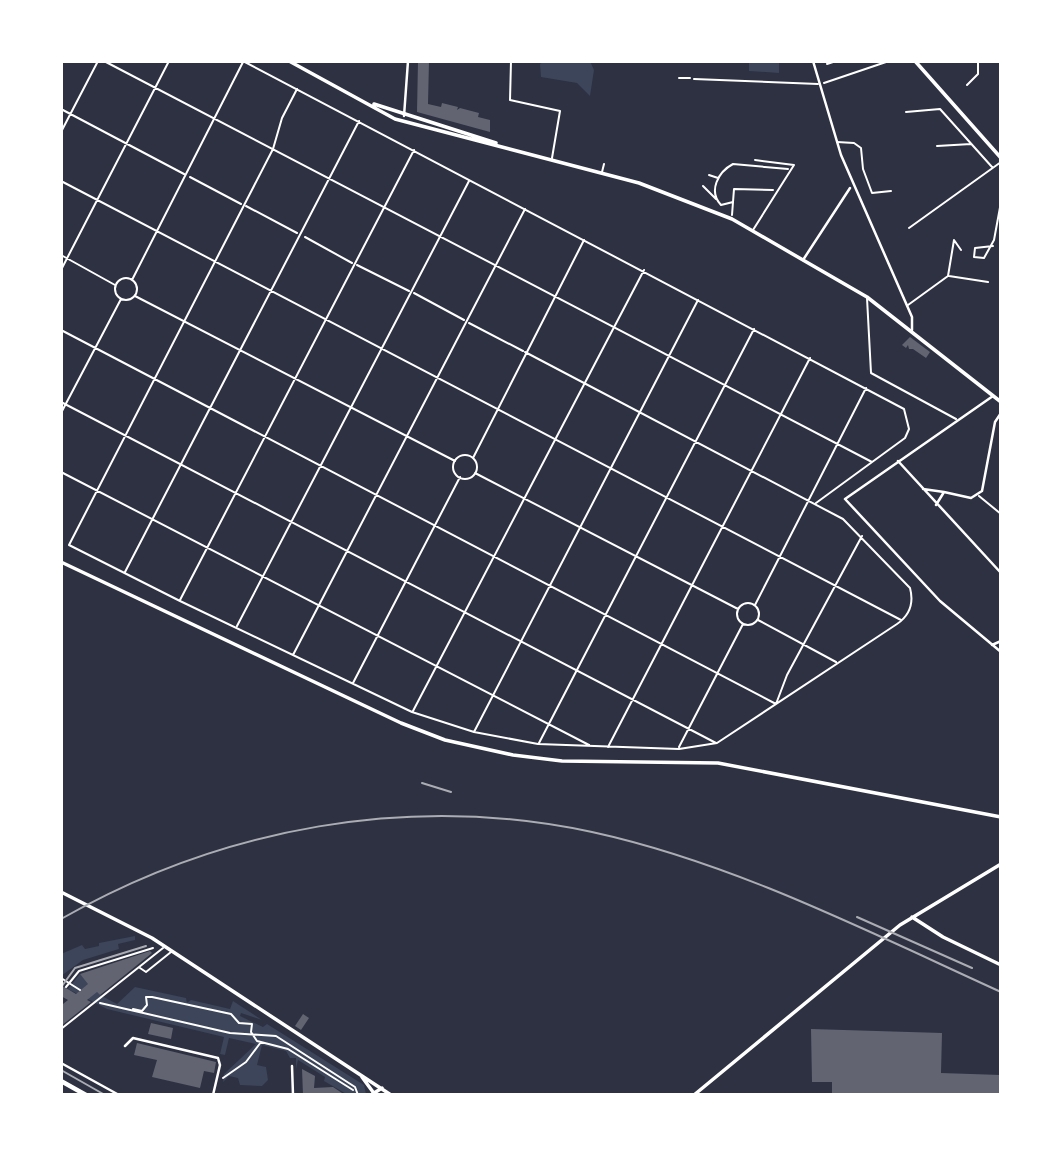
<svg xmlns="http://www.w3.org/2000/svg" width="1062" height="1156" font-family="'IBM Plex Sans',sans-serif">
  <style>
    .green { fill: #3c4559 }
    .building { fill: #626471 }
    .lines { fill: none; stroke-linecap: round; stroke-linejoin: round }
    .path { stroke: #fff; stroke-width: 2 }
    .service { stroke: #fff; stroke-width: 2 }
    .minor { stroke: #fff; stroke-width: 2.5 }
    .tertiary { stroke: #fff; stroke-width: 3.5 }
    .secondary { stroke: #fff; stroke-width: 3.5 }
    .primary { stroke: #fff; stroke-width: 4.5 }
    .tram { stroke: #abadb3; stroke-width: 2 }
    .rail { stroke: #abadb3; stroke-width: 2 }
  </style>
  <rect width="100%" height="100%" fill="#2d3142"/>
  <path class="green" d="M544,61H590L594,70L590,96L577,83L541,77L540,64Z
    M749,61H779V73L749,71Z
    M135,936V940L118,944L119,949L83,960L61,976V954L82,945L85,949L99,946V943Z
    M80,974L100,995L117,1004L135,987L186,998L187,1003L191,1000L230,1009L233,1001L262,1020L241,1013L240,1016L263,1027L267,1024L364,1085L366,1094L348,1095L324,1081L325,1077L298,1060L296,1069V1058H290L286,1051L262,1045L257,1065L266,1067L268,1080L262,1086L240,1085L238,1078L229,1076L223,1082L224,1074L256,1044L229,1038L225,1055L220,1054L224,1037L107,1009L68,989Z"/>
  <path class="building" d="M418,61H429L428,104L441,107L442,103L458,107L457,110L460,108L479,113L478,117L490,120V132L417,112Z
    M910,337L930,352L926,358L913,349H909L908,345L906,348L902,345Z
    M150,951L152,953L100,995L97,992L87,1000L91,1002L61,1026V1001L63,1004L68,1000L61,996V985L76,994L88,984L80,974Z
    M303,1014L309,1018L301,1030L295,1026Z
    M151,1023L173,1028L171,1039L148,1034Z
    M811,1029L942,1033L941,1073L1001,1075V1095H832V1082H812Z
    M137,1043L216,1062L214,1073L204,1071L200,1088L152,1077L157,1060L134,1055Z
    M302,1069L315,1076L314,1088L333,1087L345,1095H303Z"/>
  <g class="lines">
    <path class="path" d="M999,61L1001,65
      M827,64L836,61
      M679,78H690
      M824,83L889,61
      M967,85L978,74V61
      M709,175L718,178
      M190,177L241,204
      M703,186L716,199
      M733,202L721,205C708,191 718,172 733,164L788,169
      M246,206L297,233
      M732,215L734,189L773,190
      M305,237L352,263
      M993,246L975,248L974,257L984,258L994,240L1001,202
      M357,265L409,291
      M414,293L464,320
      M469,323L523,351
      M61,978L80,990
      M66,987L79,971L153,948
      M100,1003L230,1033L276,1036L355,1087L358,1095
      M133,1009L142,1011L147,1005L146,997H152L231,1014L239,1023L252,1024L251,1032L257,1041L288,1049L353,1090
      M223,1078L246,1062L261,1042"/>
    <path class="service" d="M104,61L872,462
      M243,61L904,409L909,429L905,438L816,503
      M511,61L510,100L560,111L552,158
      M694,79L818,84
      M297,89L282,118L273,149L69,545L180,601L412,712L474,732L538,744L679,749L717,743L897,624C910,615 914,603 910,588L843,519L525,352
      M61,109L184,174
      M906,112L940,109L992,167
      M61,132L98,61
      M837,142L854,143L861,148L863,169L872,193L891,191
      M937,146L971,144
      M602,172L604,164
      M61,181L901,620
      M909,228L1001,162
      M753,230L794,165L755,160
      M61,255L115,285
      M61,270L169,61
      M949,276L988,282
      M115 289a11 11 0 1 1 22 0a11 11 0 1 1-22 0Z
      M132,280L243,62
      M135,296L455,461
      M867,298L871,373L956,419
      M908,305L948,276L954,240L961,250
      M61,330L776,704L787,675L862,536
      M61,402L716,743
      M61,413L121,299
      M453 467a12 12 0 1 1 24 0a12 12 0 1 1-24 0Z
      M473,458L584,240
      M61,472L589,745
      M475,473L738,609
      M979,496L1001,514
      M125,572L359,121
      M180,600L414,150
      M737 614a11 11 0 1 1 22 0a11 11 0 1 1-22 0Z
      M755,605L866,388
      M758,620L836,662
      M237,626L469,181
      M293,655L525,209
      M353,683L460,477
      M413,711L644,270
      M474,732L698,300
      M539,743L754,329
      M608,747L810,358
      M679,747L743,624
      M140,968L146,972L171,952
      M61,1029L163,948"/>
    <path class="minor" d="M813,61L841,155L912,317V330
      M404,116L408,61
      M803,260L850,188
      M993,396L845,499L940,601L1001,652
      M898,461L1001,573
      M923,489L944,492
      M936,505L944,492L971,498L982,491L995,422L1001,413
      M992,645L1001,641
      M125,1046L133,1038L218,1058L220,1065L213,1095
      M61,1063L119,1095
      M292,1066L293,1095"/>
    <path class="tertiary" d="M289,61L395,119L639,183L732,219L867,297L1001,402
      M374,104L496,143
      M61,562L401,723L445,740L513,755L562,761L718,763L1001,817
      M912,917L943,937L1001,965
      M694,1095L900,925L1001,864"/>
    <path class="secondary" d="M915,61L1001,158
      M61,892L152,938L391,1095
      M362,1077L373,1092
      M371,1095L382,1088"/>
    <path class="primary" d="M61,1081L86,1095"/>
    <path class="tram" d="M62,986L75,968L146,946
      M61,1070L105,1095"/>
    <path class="rail" d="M422,783L451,792
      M857,917L972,968
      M61,919C222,827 411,793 592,832C734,863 869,932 1001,992"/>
  </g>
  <rect width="1062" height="1156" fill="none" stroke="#ffffff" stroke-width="126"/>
</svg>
